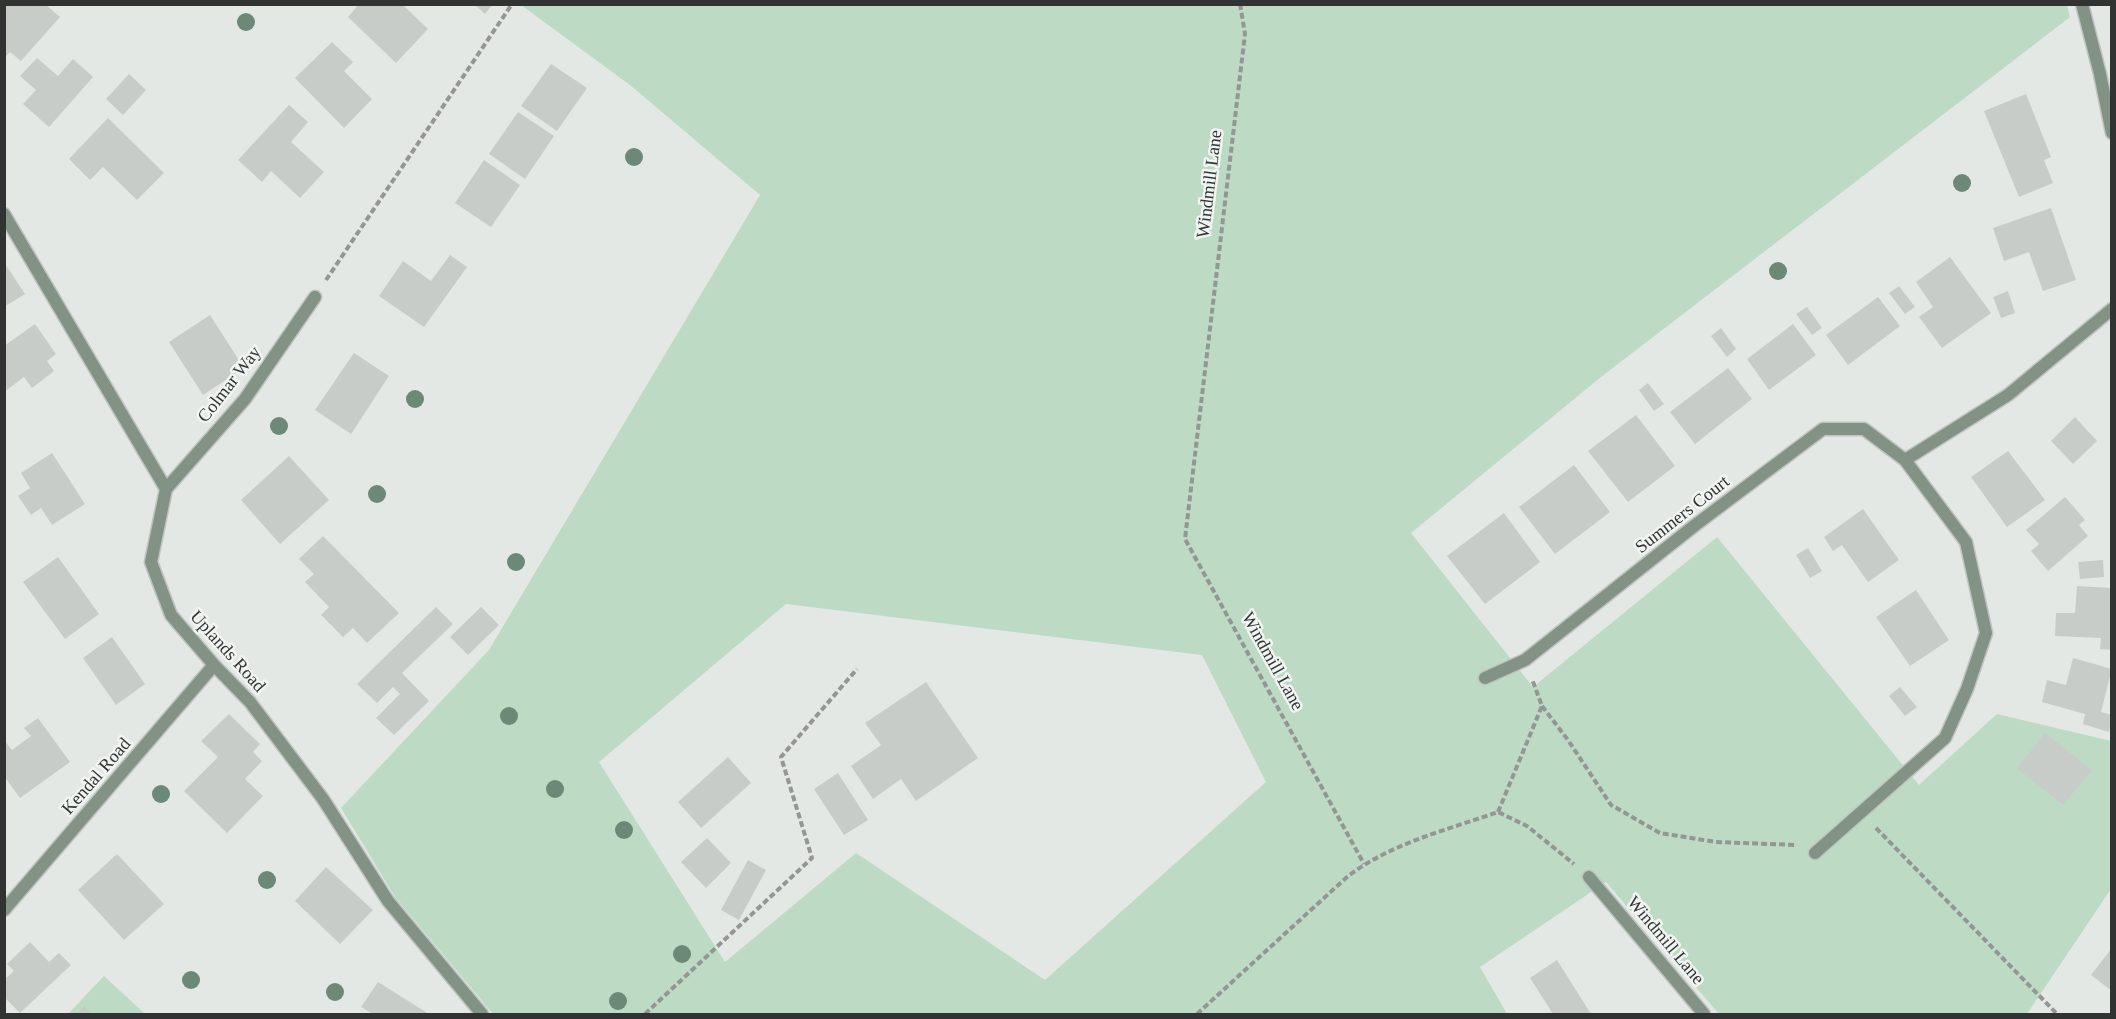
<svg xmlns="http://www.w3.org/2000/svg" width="2116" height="1019" font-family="Georgia,serif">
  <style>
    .green { fill: #bddac4; fill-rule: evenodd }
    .building { fill: #c8ccc9 }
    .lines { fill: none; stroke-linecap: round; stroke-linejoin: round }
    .lane-casing { stroke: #bfc4c0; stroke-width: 15 }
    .street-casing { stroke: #bfc4c0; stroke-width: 15 }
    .path { stroke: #939694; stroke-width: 4; stroke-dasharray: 6 3; stroke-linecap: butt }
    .lane { stroke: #829386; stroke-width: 12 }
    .street { stroke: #829386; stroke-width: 12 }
    .tree { fill: #6c8977 }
    .labels { text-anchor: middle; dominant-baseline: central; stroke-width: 5; stroke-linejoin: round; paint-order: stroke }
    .street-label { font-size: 18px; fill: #313332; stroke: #f1f5f2 }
  </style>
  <rect width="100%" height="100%" fill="#e3e8e4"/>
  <path class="green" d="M521,5H2067L2070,17L1601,377L1411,533L1533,687L1717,537L1919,785L1997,714L2111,741V889L2027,1014H1719L1606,882L1480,967L1507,1014H493L395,897L341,808L489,650L760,195L630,85ZM786,604L1202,655L1266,782L1045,980L856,853L725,962L599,762Z
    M104,976L145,1014H68Z"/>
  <path class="building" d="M359,4H405L404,6L428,29L396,63L348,17Z
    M474,4H493L485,14Z
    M4,5H46L60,17L21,61L10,52L4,58Z
    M332,42L353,62L344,71L372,99L344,128L295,78Z
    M37,58L58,76L73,59L93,77L49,127L23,104L36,90L20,76Z
    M551,64L587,88L557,131L521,106Z
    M129,74L146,90L123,115L106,99Z
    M2026,94L2051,157L2044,160L2053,183L2019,197L1984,111Z
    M289,105L308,122L291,142L324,172L300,198L271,171L262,182L238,160Z
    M518,112L554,136L525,179L489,154Z
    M108,118L164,173L137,200L103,167L90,180L69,159Z
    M484,160L520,185L491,227L455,203Z
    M2051,208L2076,280L2043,291L2029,252L2004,261L1993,228Z
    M450,255L467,267L424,327L379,296L403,261L431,281Z
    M1950,257L1991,313L1942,348L1919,317L1933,307L1916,282Z
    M4,262L25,294L4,307Z
    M1899,286L1915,307L1905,314L1889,293Z
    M2008,291L2015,313L2001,318L1993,297Z
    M1878,297L1900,326L1848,365L1826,335Z
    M1807,307L1822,328L1812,335L1796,314Z
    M210,315L244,368L203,395L169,342Z
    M35,324L56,354L47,361L54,371L32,388L24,377L4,392V346Z
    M1793,324L1816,355L1769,390L1747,359Z
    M1721,328L1736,349L1727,357L1711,336Z
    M354,353L389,376L351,434L315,410Z
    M1728,368L1752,399L1695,444L1670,412Z
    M1648,383L1664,404L1654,411L1639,390Z
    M1636,415L1675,466L1628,502L1588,451Z
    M2075,417L2097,441L2073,464L2051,441Z
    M2008,451L2045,500L2007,527L1971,477Z
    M52,453L85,504L52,525L41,508L31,515L18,496L30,488L21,473Z
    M289,456L329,500L280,544L241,500Z
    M1574,465L1610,512L1555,554L1519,507Z
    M2065,497L2085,520L2079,525L2088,536L2048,571L2031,551L2039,544L2026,530Z
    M1863,509L1899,560L1868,582L1842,545L1833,551L1824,537Z
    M1504,513L1540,562L1485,604L1447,556Z
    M323,536L399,613L367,643L353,628L343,637L321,615L329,607L305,582L314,574L299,559Z
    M1808,548L1822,571L1810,578L1796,555Z
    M58,557L99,614L65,639L23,582Z
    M2103,560L2104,577L2080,579L2078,562Z
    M2077,586L2112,588V650L2100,649L2101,638L2055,636L2056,613H2075Z
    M1916,590L1949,640L1910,666L1876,617Z
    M436,607L453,624L402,673L429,701L394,735L376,718L400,694L393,687L377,703L357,684Z
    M481,607L499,625L468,655L450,637Z
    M112,637L145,684L116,705L83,658Z
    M2073,658L2112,669L2101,712L2112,715L2109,732L2083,724L2085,714L2042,702L2047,680L2066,685Z
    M926,682L978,758L916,801L901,779L873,799L851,766L881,745L865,723Z
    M1900,687L1917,707L1905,716L1889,696Z
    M229,714L260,744L253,752L262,761L245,779L263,796L227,833L184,791L218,757L201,741Z
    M38,718L70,762L20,798L4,776V740L12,750L31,736L24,728Z
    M2045,733L2092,770L2063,805L2017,768Z
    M728,757L751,783L701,828L678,802Z
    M838,773L868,820L844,835L814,789Z
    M707,838L731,863L706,888L681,862Z
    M117,854L164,904L124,940L78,890Z
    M748,860L766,870L739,920L721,910Z
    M326,867L373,910L340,944L295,901Z
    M30,942L49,962L59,953L71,965L20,1013L4,997V980L14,971L7,964Z
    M2112,948V991L2091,975Z
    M1557,960L1591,1014H1553L1530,978Z
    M378,982L429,1014H373L361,1007Z
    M84,1006L92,1014H76Z"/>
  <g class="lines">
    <g class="lane-casing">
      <path id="lane" d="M1589,877L1704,1014"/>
    </g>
    <g class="street-casing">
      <path id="street" d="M2082,4L2100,74L2112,133
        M4,214L166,489L151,562L171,615L214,665L250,702L323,799L388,901L482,1014
        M166,489L245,399L315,297
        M1485,678L1525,660L1694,526L1823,429H1864L1905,460
        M1815,853L1945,738L1967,689L1986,633L1966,542L1905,460L2008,395L2112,309
        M4,910L214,665"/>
    </g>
    <path class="path" d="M1240,4L1245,34L1185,539L1364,864
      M326,280L512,4
      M1542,706L1568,740L1611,805L1660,833L1716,842L1796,845
      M1498,812L1542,706L1532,679
      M1876,828L2057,1014
      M645,1014L812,858L781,757L857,669
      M1197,1014L1347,877C1391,843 1447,830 1498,812L1527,826L1574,864"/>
    <use href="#lane" class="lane"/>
    <use href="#street" class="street"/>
  </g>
  <g class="tree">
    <circle cx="246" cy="22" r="9"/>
    <circle cx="634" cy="157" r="9"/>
    <circle cx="1962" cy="183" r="9"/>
    <circle cx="1778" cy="271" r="9"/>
    <circle cx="415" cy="399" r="9"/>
    <circle cx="279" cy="426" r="9"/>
    <circle cx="377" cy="494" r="9"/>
    <circle cx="516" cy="562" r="9"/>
    <circle cx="509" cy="716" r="9"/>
    <circle cx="555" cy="789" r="9"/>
    <circle cx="161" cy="794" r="9"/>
    <circle cx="624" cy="830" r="9"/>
    <circle cx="267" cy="880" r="9"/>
    <circle cx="682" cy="954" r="9"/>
    <circle cx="191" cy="980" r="9"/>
    <circle cx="335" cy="992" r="9"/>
    <circle cx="618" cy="1001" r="9"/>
  </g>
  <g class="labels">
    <g class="street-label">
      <text transform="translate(1209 184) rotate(-83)">Windmill Lane</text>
      <text transform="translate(229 384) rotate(-52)">Colmar Way</text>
      <text transform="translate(1682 514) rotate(-38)">Summers Court</text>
      <text transform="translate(228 651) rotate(48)">Uplands Road</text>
      <text transform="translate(1273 661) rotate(61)">Windmill Lane</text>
      <text transform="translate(96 776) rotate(-49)">Kendal Road</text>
      <text transform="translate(1666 940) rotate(50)">Windmill Lane</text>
    </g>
  </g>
  <rect width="2116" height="1019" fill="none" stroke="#313332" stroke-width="12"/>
</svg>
